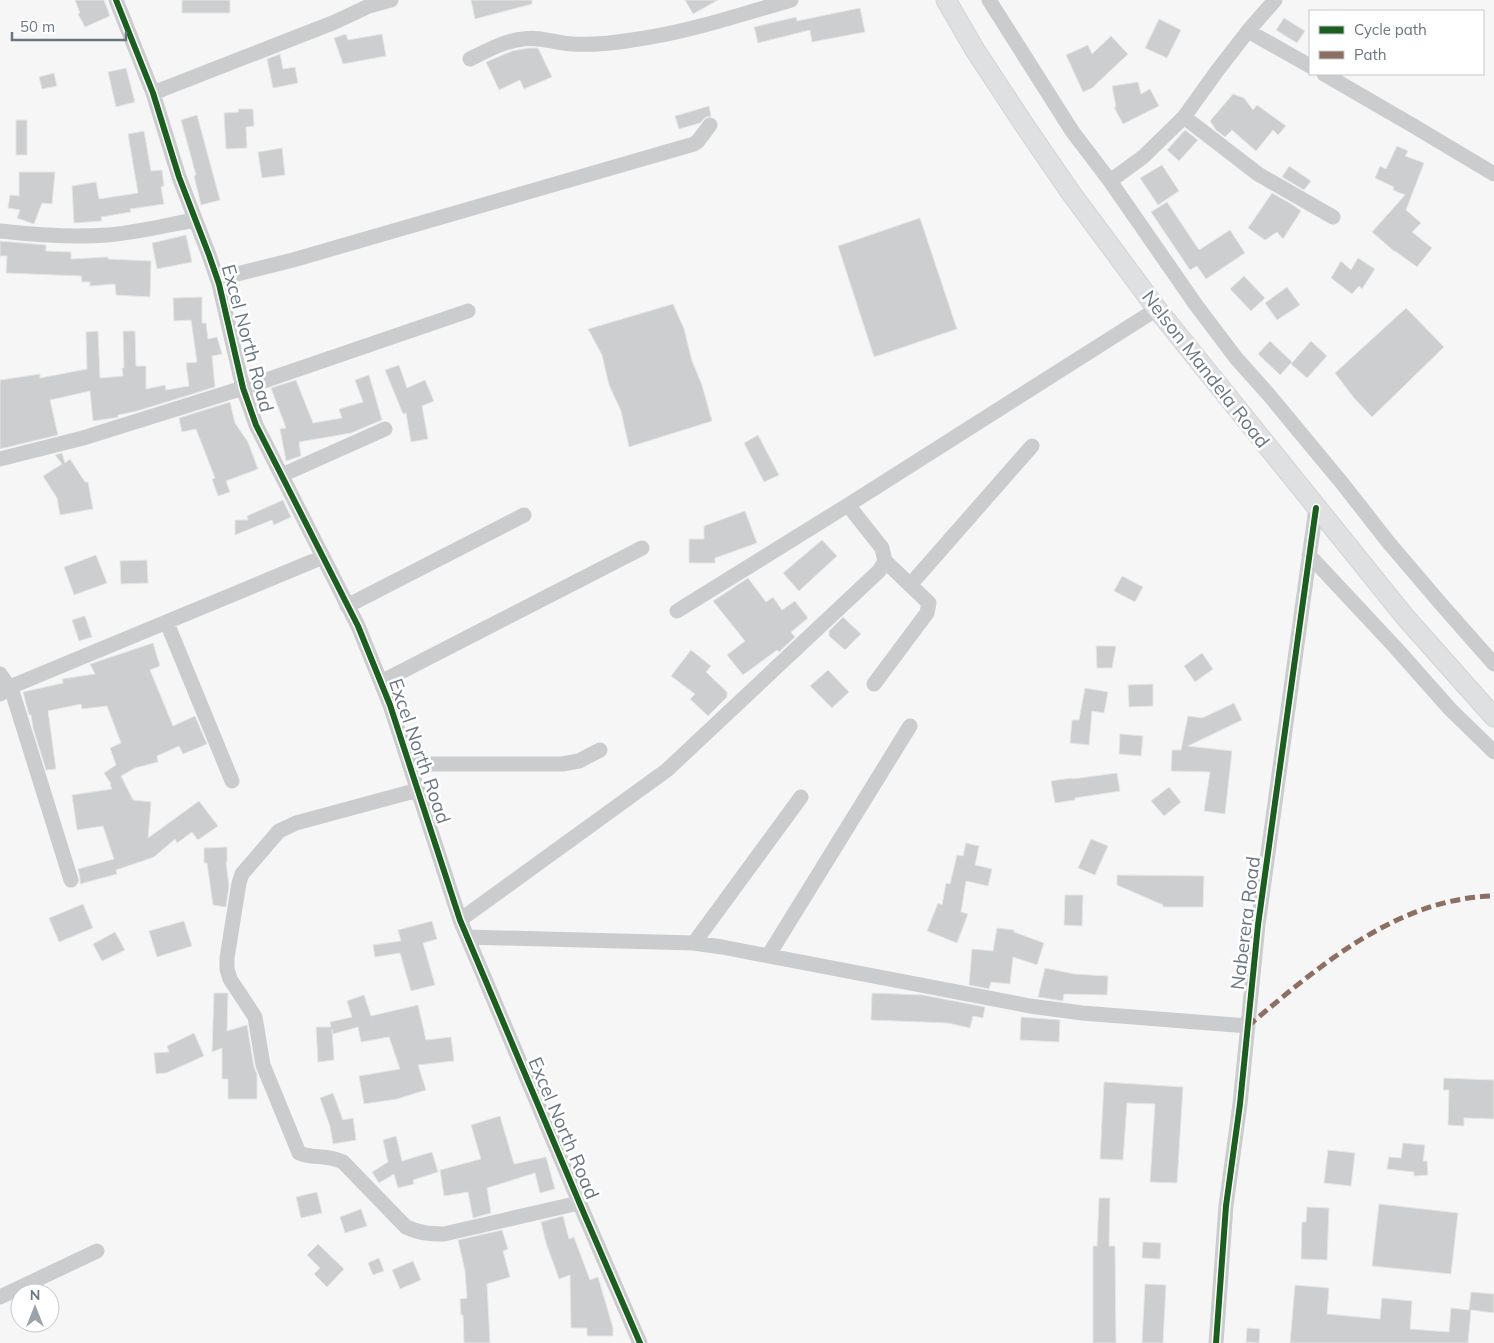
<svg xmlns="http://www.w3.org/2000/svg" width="1494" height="1343" font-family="Mulish,sans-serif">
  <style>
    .building { fill: #cdcecf; stroke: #e6e6e6 }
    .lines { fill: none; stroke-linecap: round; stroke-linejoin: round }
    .major-casing { stroke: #d2d3d4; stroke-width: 21 }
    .minor { stroke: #cbcccd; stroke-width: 15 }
    .major { stroke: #dfe0e1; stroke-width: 19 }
    .quiet { stroke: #8d6e63; stroke-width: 5; stroke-dasharray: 10 5; stroke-linecap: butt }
    .cycleway-casing { stroke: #fff; stroke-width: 9 }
    .cycleway { stroke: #1b5e20; stroke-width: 6 }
    .labels { text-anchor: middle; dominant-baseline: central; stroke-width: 5; stroke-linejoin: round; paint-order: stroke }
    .street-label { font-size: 19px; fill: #6a7682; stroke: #fff }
  </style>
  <rect width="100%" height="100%" fill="#f6f6f6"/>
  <path class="building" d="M75,0H104L110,16L85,27L78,14L80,13Z
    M182,0H230V13H182Z
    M471,0H532V4L475,19Z
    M685,0H718L693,14Z
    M860,8L865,32L812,42L810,30L758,43L754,27L796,17L797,21Z
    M1284,18L1305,31L1297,43L1276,30Z
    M1159,19L1181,30L1167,58L1145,48Z
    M346,34L348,40L382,34L386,56L343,64L334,38Z
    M1111,36L1128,54L1092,88L1083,92L1066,55L1088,45L1092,54Z
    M529,48H538L552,77L524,89L520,80L499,90L486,62L512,51Z
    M280,54L283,69L295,67L298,83L273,88L267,59Z
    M126,68L135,102L116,107L108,72Z
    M54,73L57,86L42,89L39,77Z
    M1138,82L1141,94L1150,89L1159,106L1123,124L1114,107H1116L1112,86Z
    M1233,94L1244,98L1253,110L1257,105L1286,126L1278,135L1273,130L1256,151L1232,130L1225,137L1216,130L1210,121Z
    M709,106L711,116L706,117L700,123L679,129L675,116Z
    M238,109H253L254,126L246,127L247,148L226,149L224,113L239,112Z
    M197,115L220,200L201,205L194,176L196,175L181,120Z
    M16,120H27V155H16Z
    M1185,130L1198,140L1179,161L1167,150Z
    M144,131L151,171L162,170L164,186L161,187L164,204L130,209L131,212L101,217L102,221L74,223L72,186L96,182L99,199L138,193L128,134Z
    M1397,146L1408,151L1405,156L1424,163L1406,210L1421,223L1412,232L1432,248L1417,267L1395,251V252L1372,232L1405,195L1393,190L1394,187L1375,178L1380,166L1386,169Z
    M282,148L285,175L262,178L258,152Z
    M1162,165L1179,191L1158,205L1140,178Z
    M1289,166L1311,181L1304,190L1282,177Z
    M19,172H55L52,204L42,203L34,224L17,218L20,210L8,208L10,195L19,196Z
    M1272,193L1293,205L1301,211L1283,239L1277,232L1265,240L1248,228Z
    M1167,202L1199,250L1230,230L1245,253L1206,279L1197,266L1190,270L1151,212Z
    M920,218L957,329L874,357L838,246Z
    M186,235L192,262L157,269L152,243Z
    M0,241L46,245V251L71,252V259L108,257V259L151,261L150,297L116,295L115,284L90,286V282H82L81,276L6,273L7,256H0Z
    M1358,258L1375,269L1362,289L1359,286L1352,294L1331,278L1341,261L1351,270Z
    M1244,276L1265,298L1251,311L1230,289Z
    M1287,287L1300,305L1277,320L1265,303Z
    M202,297V323H206L208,339L217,337L222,354L212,356L215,387L137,411L118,415V417L114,418L93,421L90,391L50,400L58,435L0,449V380L40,374V378L87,369L86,332L98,331L100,378L123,376L122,368H124L123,331H135L136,366H146V389L165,385L166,390L189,386L186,363L197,362L191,320L174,321L173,298Z
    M673,304L684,329L692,361L702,385L712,421L629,447L621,411L609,385L602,355L588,329Z
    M1406,308L1444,347L1372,417L1354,398L1335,373Z
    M1270,341L1292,362L1280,375L1258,354Z
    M1311,341L1327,356L1307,378L1291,364Z
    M399,365L407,388L425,380L434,401L422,406L428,439L411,442L406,413L403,414L385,370Z
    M369,375L382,420L351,433L299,442L301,456L286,461L280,429L286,428L271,388L296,380L313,423L342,418L339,409L363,402L355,380Z
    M230,402L235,423L248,442L258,469L226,481L230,492L218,496L212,479L215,478L196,429L182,432L179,418Z
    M758,435L779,475L764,482L744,443Z
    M62,453L65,463L70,459L85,482H88L93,509L60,515L57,498L43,476L62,464L55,455Z
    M283,500L291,517L274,525L272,520L235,535V520H248L247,516Z
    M745,511L757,543L715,558V563H689V539H704V526Z
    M822,540L837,556L799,591L783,573Z
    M96,555L107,583L74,595L64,567Z
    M147,560L148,583L121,584L120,561Z
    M1122,576L1143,587L1135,602L1114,591Z
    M748,578L766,602L773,597L782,610L795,601L808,618L791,632L795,637L779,652L777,650L743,675L727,655L745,641L713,601Z
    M85,616L92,637L79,641L72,620Z
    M843,617L861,634L845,650L829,636V631Z
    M153,643L160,666L150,670L173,726L195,716L207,744L183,754L179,746L157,756L158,762L135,768L121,776L133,800L151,802L148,838L199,801L218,826L198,840L192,832L177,843L175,839L154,857L116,870L117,874L80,884V878L78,869L114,859L103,826L77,830L72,795L112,789L110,785L111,784L104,773L116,765L110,748L121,743L107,706L82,709L81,704L48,711L56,769L46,770L33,728L31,715H29L23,692L63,683L62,679L95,674L90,664Z
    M1096,646H1116L1112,668H1097Z
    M691,650L711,666L706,672L727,692V697L708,716L690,699L695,694L671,676Z
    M1202,653L1213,669L1195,682L1184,666Z
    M828,670L849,692L832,708L810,686Z
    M1153,684V706L1129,707L1128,685Z
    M1085,688L1108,692L1104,713L1092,711L1089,745L1070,743L1072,720H1079Z
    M1234,703L1242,720L1188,746L1232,751L1225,814L1204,811L1210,772L1171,771L1172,750H1181L1188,716L1202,718Z
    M1120,734L1143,736L1141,756L1119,754Z
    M1117,773L1120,791L1075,798V800L1055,803L1051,781L1072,778V779Z
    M1169,787L1181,802L1164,816L1151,801Z
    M1091,839L1108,846L1095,875L1078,868Z
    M966,843L979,846L975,865L992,869L988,886L966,881L961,912L968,914L957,943L927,931L938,903L942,905L946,883L950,884L957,855L963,856Z
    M227,847V862H226L229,886L226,907L213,905L207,863H204V848Z
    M1117,875L1204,876L1203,907H1163V905L1117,885Z
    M1065,895H1083L1082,926L1064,925Z
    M83,904L93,928L59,942L49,918Z
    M184,921L192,946L157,957L149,931Z
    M432,921L437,939L423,943L435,985L411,991L400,953L375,957L373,945L401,941L398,930Z
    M997,928L1014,930V932L1044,943L1037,965L1013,957L1010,984L991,982L989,989L969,985L972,949L993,951Z
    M115,932L125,950L102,961L93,944Z
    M1045,968L1074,974L1108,976L1107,995L1064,994L1063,1001L1038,997Z
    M214,993H228L227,1031L247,1025L254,1067L257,1074V1099H228V1079H222V1048L212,1052Z
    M872,993L923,995L985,1007L983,1018L973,1016L970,1028L948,1023L871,1020Z
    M364,995L371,1016L418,1005L426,1040L451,1037L454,1061L418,1065L426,1090L397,1099L364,1104L359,1076L400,1069L389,1037L361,1042L358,1027L333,1034L332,1029L334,1060L318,1062L316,1027H331L330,1022L352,1017L347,1001Z
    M1021,1017L1060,1020L1059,1042L1020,1040Z
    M194,1033L204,1056L166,1073L156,1074L154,1053L169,1052L167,1046Z
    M1444,1078L1494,1080V1119L1464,1118V1126L1448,1125L1449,1090H1443Z
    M1104,1082L1183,1087L1177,1183L1150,1182L1155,1104L1127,1103L1123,1160L1100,1159Z
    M333,1093L343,1120L353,1118L356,1140L333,1144L330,1126L320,1098Z
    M500,1116L514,1164L546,1157L555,1189L540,1193L535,1173L487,1188L491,1213L473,1218L468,1192L444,1196L440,1170L481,1159L471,1125Z
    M396,1136L402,1161L432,1152L438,1172L413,1180L414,1184L398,1188L394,1174L379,1183L372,1172L388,1162L383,1140Z
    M1403,1143L1425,1145L1423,1161H1427L1428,1175L1414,1176V1172L1387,1169L1389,1157L1401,1158Z
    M1328,1150L1355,1153L1351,1186L1324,1183Z
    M317,1192L322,1213L301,1218L296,1197Z
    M1099,1198H1110L1109,1246H1115L1116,1343H1093V1246H1097Z
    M1379,1204L1458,1213L1451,1274L1372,1266Z
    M1307,1207L1329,1208L1327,1260L1301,1259L1302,1222H1306Z
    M361,1209L367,1226L345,1233L340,1217Z
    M563,1216L569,1239L574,1237L590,1280L598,1277L613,1328V1336H587V1328H571L570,1275L559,1279L546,1243L541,1222Z
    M502,1230L508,1249L503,1251L510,1277L487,1284L490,1343H464L463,1315H461L460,1299L467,1298L465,1271L458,1240Z
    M1143,1242L1161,1243L1160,1259L1142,1258Z
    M318,1244L344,1269L327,1287L314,1274L320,1268L307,1255Z
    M379,1258L384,1271L373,1275L368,1263Z
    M413,1261L421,1280L400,1289L392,1270Z
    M1145,1284L1166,1285L1163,1343H1142Z
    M1295,1285L1329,1288L1327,1314L1380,1319L1382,1298L1412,1301L1410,1329L1449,1332L1451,1308L1469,1310L1471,1292L1494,1294V1313L1471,1310L1468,1343H1290Z
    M1247,1328L1260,1329L1259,1343L1246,1342Z"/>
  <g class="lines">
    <g class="major-casing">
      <path id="major" d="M946,0L975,50L1025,126L1071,193L1157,309L1406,618L1494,717"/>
    </g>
    <path class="minor" d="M116,0L153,93L179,177L209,255L219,284L243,388L256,425L358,626L390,705L460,920L585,1216L640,1343
      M989,0L1072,131L1110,181L1196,305L1236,358L1269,395L1342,483L1389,543L1441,604L1494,664
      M1248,31L1310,66
      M470,59C486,51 504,41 523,39C539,36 555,43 572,44C590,45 614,43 632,40C686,33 739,15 791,0
      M1324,74L1412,125L1494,174
      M153,93L335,22L369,6L391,0
      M1184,117L1258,174L1333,217
      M1110,181L1143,157L1184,117L1217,71L1248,31L1275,0
      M0,231C36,235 71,238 107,235C136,233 166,225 195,220
      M217,279L293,260L694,144L698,141L710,125
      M0,459L83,438L243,388L468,311
      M282,475L385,429
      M1309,555L1395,647L1450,709L1494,752
      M910,585L1032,446
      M347,606L524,515
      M677,611L848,505L1157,309
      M167,623L232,781
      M0,674L12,691L71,880
      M381,682L642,548
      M874,684L927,613L929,603L885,561
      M0,694L10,687L323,557
      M409,764H562L579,761L600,750
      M418,790L296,823L279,831L242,874L239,883L227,958V969L230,979L255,1017L263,1065L299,1153C312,1159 327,1154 343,1162L406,1227C420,1233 428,1234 444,1234L579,1203
      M460,920L667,770L879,571L885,561L882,548L848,505
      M467,937L694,943L722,947L1030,1006L1082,1013L1248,1026
      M694,943L801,797
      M768,956L910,726
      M0,1297L97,1251
      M1216,1343L1226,1206L1240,1104L1258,925L1316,508"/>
    <use href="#major" class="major"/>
    <path class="quiet" d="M1248,1026C1318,967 1397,898 1494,896"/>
    <g class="cycleway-casing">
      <path id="cycleway" d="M116,0L153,93L179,177L209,255L219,284L243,388L256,425L358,626L390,705L460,920L585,1216L640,1343
        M1216,1343L1226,1206L1240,1104L1258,925L1316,508"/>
    </g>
    <use href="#cycleway" class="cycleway"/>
  </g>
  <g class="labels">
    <g class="street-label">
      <text transform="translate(248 338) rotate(75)">Excel North Road</text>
      <text transform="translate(1206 369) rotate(52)">Nelson Mandela Road</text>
      <text transform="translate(420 751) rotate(71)">Excel North Road</text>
      <text transform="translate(1245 923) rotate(-83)">Naberera Road</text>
      <text transform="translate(564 1128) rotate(67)">Excel North Road</text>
    </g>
  </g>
  <rect x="1309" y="10" width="175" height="65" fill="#ffffff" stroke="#c3c8cd"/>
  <rect x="1319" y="26" width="25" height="8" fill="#1b5e20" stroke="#c3c8cd"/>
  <text x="1354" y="35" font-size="15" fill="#6a7682">Cycle path</text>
  <rect x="1319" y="51" width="25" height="8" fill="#8d6e63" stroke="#c3c8cd"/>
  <text x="1354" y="60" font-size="15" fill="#6a7682">Path</text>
  <g transform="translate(35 1308)"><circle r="24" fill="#ffffff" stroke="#c3c8cd"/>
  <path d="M0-4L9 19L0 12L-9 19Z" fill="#9ba3ab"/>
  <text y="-8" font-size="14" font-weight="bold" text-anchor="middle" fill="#6a7682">N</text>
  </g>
  <path d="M12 32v8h114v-8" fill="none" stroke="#6a7682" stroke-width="2.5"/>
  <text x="20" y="32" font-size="15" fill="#6a7682" stroke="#ffffff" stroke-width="4" paint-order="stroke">50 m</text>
</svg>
